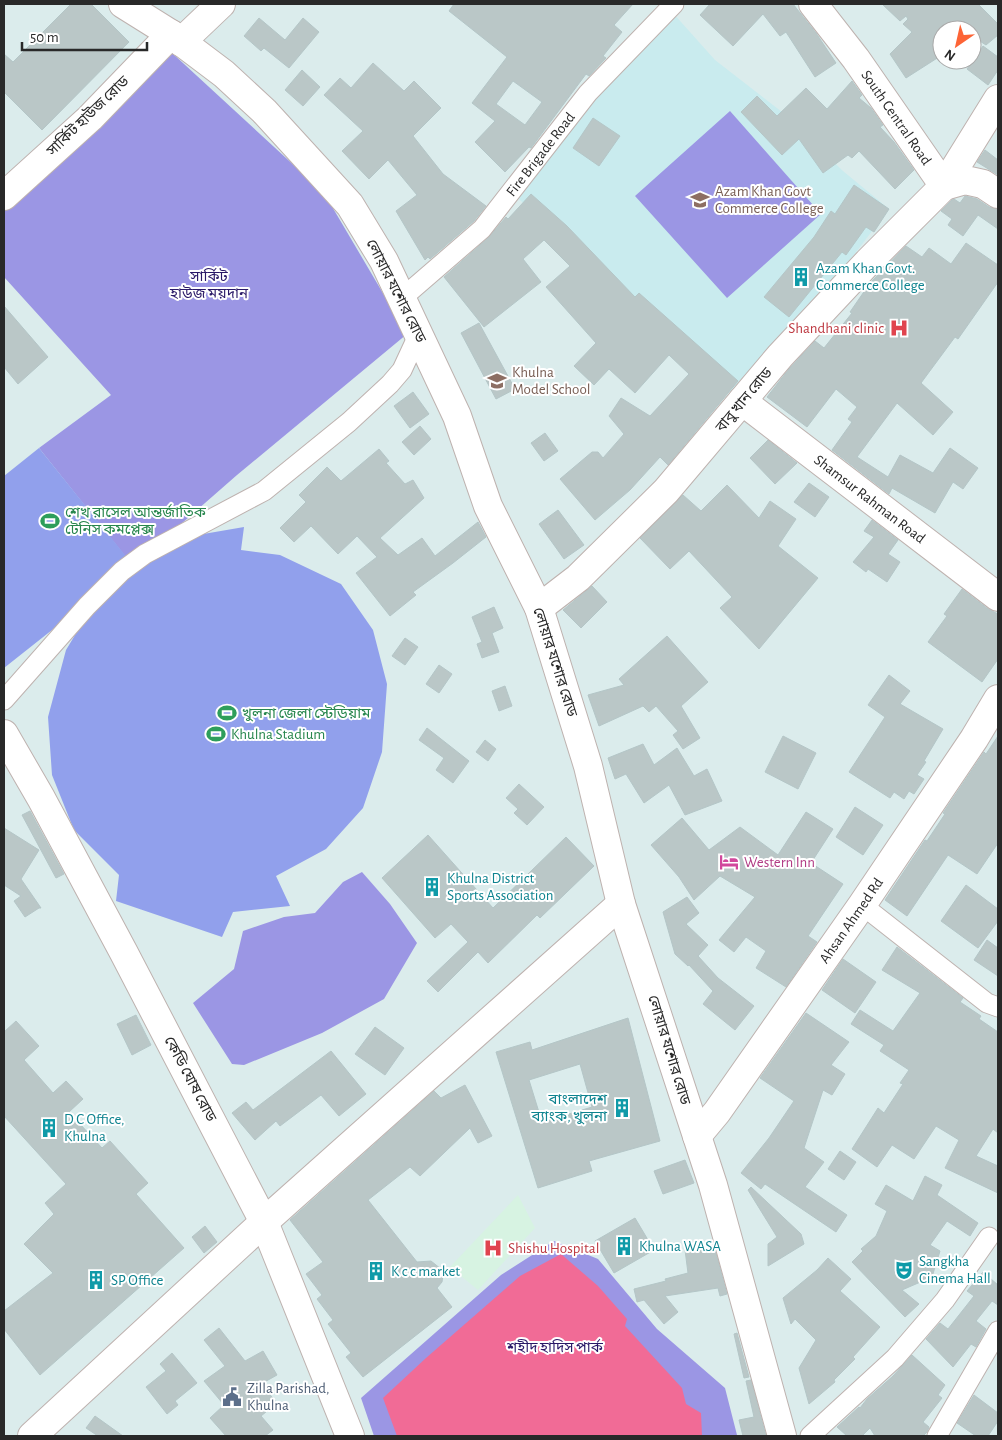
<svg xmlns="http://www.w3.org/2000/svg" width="1002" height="1440" font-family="'Alegreya Sans','Noto Sans Bengali',sans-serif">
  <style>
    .education { fill: #c9ebee }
    .medical { fill: #d7f3e2 }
    .green { fill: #9b96e4 }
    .pitch { fill: #91a0ec }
    .water { fill: #f16b96 }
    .building { fill: #bac7c7; stroke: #b4c6c7; fill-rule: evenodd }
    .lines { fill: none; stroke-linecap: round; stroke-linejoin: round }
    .street-casing { stroke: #beb2af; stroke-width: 21 }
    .secondary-casing { stroke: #beb2af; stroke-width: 30 }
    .street { stroke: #fff; stroke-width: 19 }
    .secondary { stroke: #fff; stroke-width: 28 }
    .labels { text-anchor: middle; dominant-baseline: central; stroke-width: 4; stroke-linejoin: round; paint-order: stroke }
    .street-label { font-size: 15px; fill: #292929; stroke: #fff }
    .education-label { font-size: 15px; fill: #785e54; stroke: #fff; text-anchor: start }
    .culture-label { font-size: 15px; fill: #0d838f; stroke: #fff; text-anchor: start }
    .park-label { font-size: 15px; fill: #291867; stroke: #fff }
    .health-label { font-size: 15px; fill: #be3a42; stroke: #fff; text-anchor: end }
    .leisure-label { font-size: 15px; fill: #27864d; stroke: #fff; text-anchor: start }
    .hotel-label { font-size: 15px; fill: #b23c85; stroke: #fff; text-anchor: start }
    .service-label { font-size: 15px; fill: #4e5e75; stroke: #fff; text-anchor: start }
  </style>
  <rect width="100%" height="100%" fill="#dbecec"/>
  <path class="education" d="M673,13L715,60L782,112L843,171L889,209L742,401L511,192Z"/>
  <path class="medical" d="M518,1195L535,1228L478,1290L450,1267Z"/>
  <path class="green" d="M171,52L324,193L407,334L237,475L133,566L39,448L111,395L4,277V204Z
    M730,111L821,214L727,298L635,196Z
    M362,872L390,904L417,943L384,999L322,1033L244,1065L232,1064L193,1003L234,969L243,931L284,917L315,913L343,882Z
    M554,1241L598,1259L657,1329L725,1388L737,1435L746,1436H374L361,1398L501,1275Z"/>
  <path class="pitch" d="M39,448L133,565L186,537L244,527L241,550L280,555L341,584L373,630L387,684L382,752L363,808L326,849L276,876L290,906L233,912L222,937L116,901L119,875L74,830L52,775L48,717L66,650L95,602L124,573L4,668V476Z"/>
  <path class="water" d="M561,1254L598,1286L627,1319L625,1326L682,1388L686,1404L701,1413L702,1436H397L383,1398L426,1358L520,1276Z"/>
  <path class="building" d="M71,4H91L129,42L42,130L4,92V54L13,62Z
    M454,4H633L614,25L622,32L603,56L606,58L589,76L586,74L531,148L529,147L505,172L475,142L495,121L472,103L507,57L449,11ZM513,81L542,102L525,125L496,104Z
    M710,4H793L816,33L836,63L815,77L786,32L780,36L763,14L733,46L700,15Z
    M882,4H978L998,24V35L986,45L972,36V30H942V55L906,78L890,54L912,32L903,24L908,19L906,16L900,21Z
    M259,18L285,40L303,18L319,32L289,68L264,48L261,51L244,36Z
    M983,46L998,57V70L988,85L967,69Z
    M373,63L404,91L414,81L441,108L413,136L443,174L486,206L474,221L430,259L428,257L425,260L396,211L417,195L388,160L369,179L342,151L363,131L324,95L340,78L351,88Z
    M302,70L320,87L303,106L285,90Z
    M852,81L862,95L859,98L871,108L883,125L880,127L894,142L914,170L895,189L859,151L852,158L848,155L823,173L799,139L782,155L741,112L757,96L777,116L806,88L827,109Z
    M593,118L620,136L599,166L573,148Z
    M985,150L998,160V175L977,162Z
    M854,185L889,209L874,232L866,227L846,255L842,252L789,317L764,297L814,237L831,211L835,214Z
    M531,194L567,226L635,297L639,293L738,381L668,465L660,457L630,490L595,520L560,479L592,452H598L603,458L624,434L609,416L621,398L650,416L689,374L669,355L635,393L609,369L594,385L574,366L596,343L546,287L570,266L544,240L523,259L541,282L484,327L444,277L489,237L506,217L508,219Z
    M965,196L977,199L989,207L998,209V229L978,215L963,236L948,225L952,219L941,211L952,200L954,199L960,203Z
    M966,243L998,265V282L958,339L955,337L921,383L953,412L933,435L897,403L857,457L888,477L900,455L933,473L950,448L978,468L963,489L953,482L935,513L892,488L889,494L832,450L852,422L848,419L857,407L836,389L807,427L767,397L789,369L815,341L824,348L852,313L850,312L870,283L906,246L922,257L929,248L951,264Z
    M4,306L48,357L18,384L4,367Z
    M479,323L515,389L496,399L461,333Z
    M413,392L429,414L410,428L394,406Z
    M420,426L431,439L414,455L402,442Z
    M545,433L558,451L544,461L531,443Z
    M768,440L797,463L775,484L750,458Z
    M379,449L389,461L386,463L405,484L413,480L424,498L380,538L398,555L422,538L435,556L478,522L486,537L453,563L413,592L416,595L390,616L356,573L377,557L357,536L338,554L311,526L294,542L280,528L306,502L299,495L327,467L341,481Z
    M809,483L829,497L815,517L794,502Z
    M727,485L759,518L770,501L796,519L778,546L818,578L759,649L720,608L732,597L689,551L670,569L640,538L683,495L701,511Z
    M558,510L584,545L564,559L539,524Z
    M872,520L898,540L888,554L900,562L887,582L868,569L866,572L853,562L874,537L864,531Z
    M592,586L607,602L581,628L563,610Z
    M962,589L988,609L998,614V659L982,682L928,642L947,616L944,614Z
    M494,607L503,628L492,633L499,652L482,658L477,644L482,642L472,617Z
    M667,636L708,682L681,706L700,738L683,749L673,735L678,731L656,706L649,712L643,706L599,726L588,695L624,685L619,679Z
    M405,638L418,647L405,665L392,656Z
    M439,665L452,674L439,693L426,684Z
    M889,675L910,691L900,704L943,729L924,761L926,762L917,775L924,779L914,794L909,791L904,799L894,792L890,798L849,772L885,717L868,705Z
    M505,686L512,706L499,711L492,691Z
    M427,728L469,761L453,783L436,770L444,758L419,740Z
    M783,736L816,753L798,789L765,772Z
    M998,736V843L977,874L948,855L907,916L885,900L925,840L927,841L945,814L943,813L984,752L986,754Z
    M485,740L496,749L488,761L476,752Z
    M643,744L654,765L677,748L694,776L707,769L722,801L685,815L669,785L644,803L626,774L615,779L608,758Z
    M519,784L544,807L527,825L514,813L518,809L506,798Z
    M855,807L883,825L863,855L836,837Z
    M30,811L64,874L56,878L22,815Z
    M806,812L833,829L811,863L843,884L808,936L817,942L786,987L756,968L766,951L746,937L734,952L719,940L755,897L720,876L694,900L679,877L651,845L682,818L709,850L740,827L778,855Z
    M4,828L39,850L21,879L41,908H39L25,917L14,901L21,896L4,885Z
    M428,835L493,908L566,837L594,866L540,918L537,915L488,963L478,952L438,992L427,981L468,942L451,924L435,938L382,878Z
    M966,885L998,909V921L978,948L941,921Z
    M687,897L699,913L686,924L708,945L698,956L718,978L754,1006L735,1030L703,1004L713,991L689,965L688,966L675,954L663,912Z
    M987,940L998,948V976L974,960Z
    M897,947L963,998L960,1002L981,1016L979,1019L998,1032V1133L993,1129L976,1156L998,1166V1193L945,1168L959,1140L936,1126L914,1159L892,1145L877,1167L852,1149L878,1108L884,1113L903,1084L900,1083L909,1070L880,1051L884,1045L851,1024L860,1010L893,1031L920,993L882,970Z
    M843,959L876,982L855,1013L822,990Z
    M806,1013L849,1042L831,1065L845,1074L832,1095L823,1090L804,1148L824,1162L805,1187L847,1215L836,1232L765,1184L761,1189L741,1173L769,1138L794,1101L760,1078Z
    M136,1015L151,1045L132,1055L117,1024Z
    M628,1018L660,1141L589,1161L592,1171L538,1188L496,1052L530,1042L532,1050ZM580,1064L592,1107L542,1122L529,1080Z
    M16,1021L39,1046L24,1060L53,1093L66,1081L83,1099L69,1112L102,1148L110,1141L148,1183L136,1194L184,1248L40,1375L4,1329V1311L53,1273L24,1244L54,1214L45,1203L66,1184L4,1116V1032Z
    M375,1027L404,1048L385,1075L355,1054Z
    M331,1051L366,1094L339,1116L321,1095L280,1126L276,1121L255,1140L232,1113L246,1102L253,1110Z
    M465,1085L492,1136L478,1143L470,1128L420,1176L410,1167L368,1200L417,1262L431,1261L441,1269L443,1275L442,1282L437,1288L452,1307L363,1377L346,1357L351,1353L328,1324L333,1320L317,1299L322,1295L306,1274L323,1262L290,1220L434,1091L441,1098Z
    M840,1151L856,1162L844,1180L828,1169Z
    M685,1160L694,1183L663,1194L654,1171Z
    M925,1176L942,1185L937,1195L978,1223L970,1236L947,1221L930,1245L940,1251L932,1277L902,1290L919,1304L905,1317L852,1262L863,1251L861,1249L876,1236L887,1211L875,1204L886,1185L913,1201Z
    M751,1187L801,1234L804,1244L768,1266V1244L777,1237L748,1190Z
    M635,1218L654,1250L614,1273L595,1241Z
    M205,1226L217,1242L204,1253L192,1237Z
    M714,1246L727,1294L720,1296L718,1288L665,1296L678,1312L664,1324L644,1300L637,1302L634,1289L666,1281L665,1279L688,1273L685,1250Z
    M828,1258L851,1279L840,1291L880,1327L853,1357L855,1359L834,1380L835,1382L809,1404L799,1368L816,1340L795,1319L791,1324L783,1298L817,1270Z
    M983,1272L998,1285V1305L992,1301L976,1321L986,1329L976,1347L971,1344L953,1367L926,1339L940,1323L948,1329L974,1296L967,1291Z
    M219,1328L245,1361L263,1351L277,1375L261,1384L277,1403L261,1416L273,1430L265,1436H226L210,1418L224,1405L204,1381L225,1366L204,1340Z
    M737,1333L749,1377L744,1378L734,1334Z
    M172,1353L197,1383L175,1401L178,1405L167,1414L146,1387L166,1371L160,1364Z
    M912,1355L945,1385L938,1395L942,1398L923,1422L929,1427L927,1432L923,1436H875L870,1428L862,1436H847L837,1427L859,1407L860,1408L867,1399L893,1376Z
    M751,1380L766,1436H743L739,1420L754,1417L746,1381Z
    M974,1395L998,1413V1421L988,1436H976L957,1423Z
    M95,1416L123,1436H98L86,1428Z"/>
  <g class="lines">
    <g class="street-casing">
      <g id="street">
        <path id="s1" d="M401,299L482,229L588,93L674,4"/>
        <path d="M4,700L87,606L122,571L145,554L264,491L349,422L390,384L402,370L415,342L420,338"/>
        <path d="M862,905L987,1003L998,1007"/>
        <path d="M810,1436L895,1358L945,1300L989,1237"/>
        <path d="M937,1436L998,1331"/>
      </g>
    </g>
    <g class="secondary-casing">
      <g id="secondary">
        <path d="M123,4L171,34L224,74L264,111L350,205L384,261L457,416L488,506L539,608L588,766L621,904L713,1185L782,1436"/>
        <path id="s2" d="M813,4L856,59L944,186"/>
        <path d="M181,42L221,4"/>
        <path d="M944,186L965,180L983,184L998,194"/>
        <path d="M4,196L90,118L171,34"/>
        <path id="s3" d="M742,401L998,597"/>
        <path d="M539,608L578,578L666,491L780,356L868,262L944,186L998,99"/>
        <path d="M4,734L41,798L124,953L264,1222L350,1436"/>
        <path id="s4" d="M697,1136L717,1112L862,905L974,739L998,699"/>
        <path d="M32,1436L264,1222L621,904"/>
      </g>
    </g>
    <use href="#street" class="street"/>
    <use href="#secondary" class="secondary"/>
  </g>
  <defs>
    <g id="university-bare" transform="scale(1.5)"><path d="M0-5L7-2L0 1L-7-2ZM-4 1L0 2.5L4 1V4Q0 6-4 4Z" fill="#8d6e63" stroke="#fff" stroke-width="2.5" paint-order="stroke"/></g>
    <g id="building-bare" transform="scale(1.5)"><path d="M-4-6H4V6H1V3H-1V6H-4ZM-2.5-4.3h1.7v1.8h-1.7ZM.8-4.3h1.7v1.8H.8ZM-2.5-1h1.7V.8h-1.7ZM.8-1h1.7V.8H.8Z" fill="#0f9aa8" stroke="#fff" stroke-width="2.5" paint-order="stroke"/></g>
    <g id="hospital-bare" transform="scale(1.5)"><path d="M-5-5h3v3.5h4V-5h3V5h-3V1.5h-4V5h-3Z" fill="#e0444e" stroke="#fff" stroke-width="2.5" paint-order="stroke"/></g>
    <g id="school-bare" transform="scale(1.5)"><path d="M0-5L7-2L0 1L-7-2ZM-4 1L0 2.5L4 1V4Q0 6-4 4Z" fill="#8d6e63" stroke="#fff" stroke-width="2.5" paint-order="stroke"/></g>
    <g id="stadium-bare" transform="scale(1.5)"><path d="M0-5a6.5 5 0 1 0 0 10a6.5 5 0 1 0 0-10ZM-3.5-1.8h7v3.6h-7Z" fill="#2e9e5b" stroke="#fff" stroke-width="2.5" paint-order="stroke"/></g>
    <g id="hotel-bare" transform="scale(1.5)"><path d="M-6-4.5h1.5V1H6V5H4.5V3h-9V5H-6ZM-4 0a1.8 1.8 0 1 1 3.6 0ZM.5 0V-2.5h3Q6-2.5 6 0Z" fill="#d1479c" stroke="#fff" stroke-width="2.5" paint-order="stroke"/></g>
    <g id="theatre-bare" transform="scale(1.5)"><path d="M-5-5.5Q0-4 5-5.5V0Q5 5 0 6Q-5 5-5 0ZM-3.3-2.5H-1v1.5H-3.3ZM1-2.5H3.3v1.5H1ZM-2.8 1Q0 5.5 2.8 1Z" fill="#0f9aa8" stroke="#fff" stroke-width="2.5" paint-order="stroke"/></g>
    <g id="civic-bare" transform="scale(1.5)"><path d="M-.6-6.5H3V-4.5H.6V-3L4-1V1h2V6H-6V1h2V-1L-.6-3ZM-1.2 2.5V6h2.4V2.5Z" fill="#5c6f8a" stroke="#fff" stroke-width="2.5" paint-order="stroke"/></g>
  </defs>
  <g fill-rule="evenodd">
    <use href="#university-bare" x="700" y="200"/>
    <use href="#building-bare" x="801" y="277"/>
    <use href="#hospital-bare" x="899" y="328"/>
    <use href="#school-bare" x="497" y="381"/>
    <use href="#stadium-bare" x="50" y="521"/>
    <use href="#stadium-bare" x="227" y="713"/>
    <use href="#stadium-bare" x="216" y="734"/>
    <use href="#hotel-bare" x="729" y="862"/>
    <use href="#building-bare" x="432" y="887"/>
    <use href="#building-bare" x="622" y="1108"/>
    <use href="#building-bare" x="49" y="1128"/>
    <use href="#building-bare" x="624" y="1246"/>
    <use href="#hospital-bare" x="493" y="1248"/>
    <use href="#theatre-bare" x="904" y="1270"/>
    <use href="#building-bare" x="376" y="1271"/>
    <use href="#building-bare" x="96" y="1280"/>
    <use href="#civic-bare" x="232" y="1397"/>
  </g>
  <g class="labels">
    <g class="street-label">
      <text transform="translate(88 116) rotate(-44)">সার্কিট হাউজ রোড</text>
      <text stroke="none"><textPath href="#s2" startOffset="141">South Central Road</textPath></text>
      <text stroke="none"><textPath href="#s1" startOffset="202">Fire Brigade Road</textPath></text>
      <text transform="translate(396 291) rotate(63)">লোয়ার যশোর রোড</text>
      <text transform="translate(744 400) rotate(-50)">বাবু খান রোড</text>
      <text stroke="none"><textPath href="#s3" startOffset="161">Shamsur Rahman Road</textPath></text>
      <text transform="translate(555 662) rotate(72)">লোয়ার যশোর রোড</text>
      <text stroke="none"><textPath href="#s4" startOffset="265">Ahsan Ahmed Rd</textPath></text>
      <text transform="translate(669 1050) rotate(73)">লোয়ার যশোর রোড</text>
      <text transform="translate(190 1079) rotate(62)">কেডি ঘোষ রোড</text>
    </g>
    <g class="education-label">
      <text x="715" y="191">Azam Khan Govt<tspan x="715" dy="17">Commerce College</tspan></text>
      <text x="512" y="372">Khulna<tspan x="512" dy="17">Model School</tspan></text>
    </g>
    <g class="culture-label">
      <text x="816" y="268">Azam Khan Govt.<tspan x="816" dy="17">Commerce College</tspan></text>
      <text x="447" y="878">Khulna District<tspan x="447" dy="17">Sports Association</tspan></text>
      <text x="607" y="1099" text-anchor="end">বাংলাদেশ<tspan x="607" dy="17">ব্যাংক, খুলনা</tspan></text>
      <text x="64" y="1119">D C Office,<tspan x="64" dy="17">Khulna</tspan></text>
      <text x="639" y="1246">Khulna WASA</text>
      <text x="919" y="1261">Sangkha<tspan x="919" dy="17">Cinema Hall</tspan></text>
      <text x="391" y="1271">K c c market</text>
      <text x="111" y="1280">SP Office</text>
    </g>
    <g class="park-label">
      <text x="209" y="276">সার্কিট<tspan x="209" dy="17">হাউজ ময়দান</tspan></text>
      <text x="555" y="1347">শহীদ হাদিস পার্ক</text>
    </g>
    <g class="health-label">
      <text x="884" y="328">Shandhani clinic</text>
      <text x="508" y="1248" text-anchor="start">Shishu Hospital</text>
    </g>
    <g class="leisure-label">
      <text x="65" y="512">শেখ রাসেল আন্তর্জাতিক<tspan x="65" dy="17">টেনিস কমপ্লেক্স</tspan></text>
      <text x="242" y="713">খুলনা জেলা স্টেডিয়াম</text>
      <text x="231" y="734">Khulna Stadium</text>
    </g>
    <g class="hotel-label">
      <text x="744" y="862">Western Inn</text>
    </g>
    <g class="service-label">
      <text x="247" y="1388">Zilla Parishad,<tspan x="247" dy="17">Khulna</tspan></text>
    </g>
  </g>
  <rect width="1002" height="1440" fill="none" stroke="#292929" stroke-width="10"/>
  <g transform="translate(957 45) rotate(214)"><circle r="24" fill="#ffffff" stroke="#a9a9a9"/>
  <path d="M0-4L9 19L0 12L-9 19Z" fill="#fd6436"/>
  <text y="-8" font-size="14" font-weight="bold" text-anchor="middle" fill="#292929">N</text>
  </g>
  <path d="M22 42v8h125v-8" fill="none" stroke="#292929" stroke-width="2.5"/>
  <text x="30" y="42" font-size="15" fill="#292929" stroke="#ffffff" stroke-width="4" paint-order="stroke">50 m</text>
</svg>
